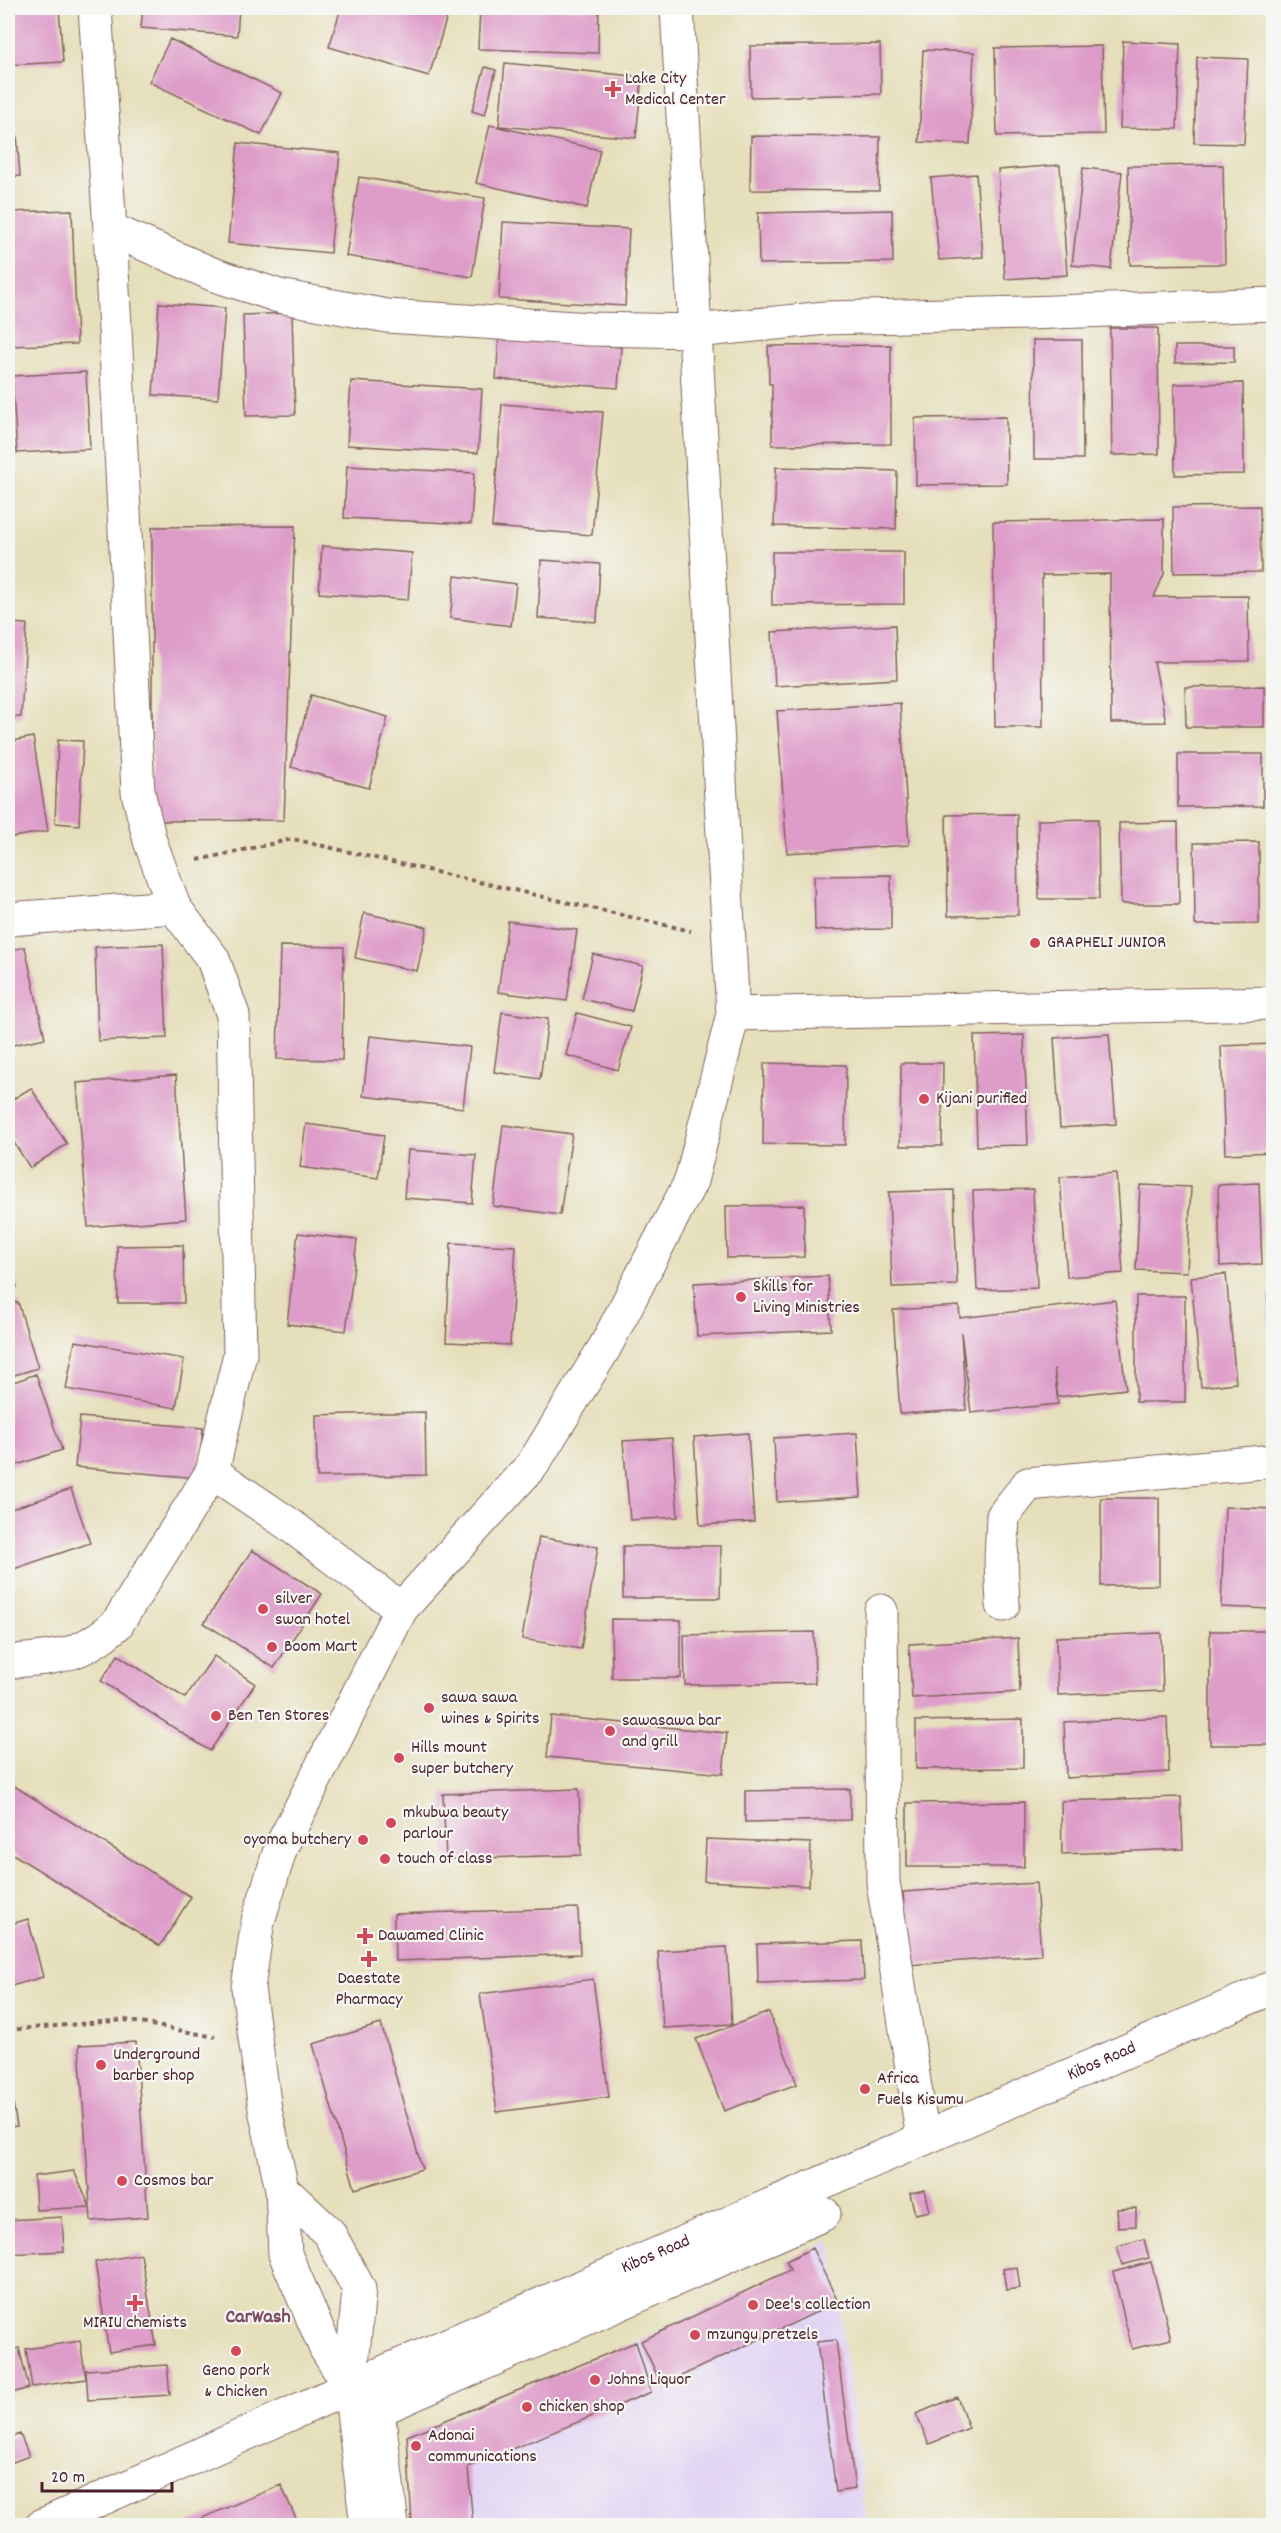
<svg xmlns="http://www.w3.org/2000/svg" width="1281" height="2533" font-family="Dekko,sans-serif">
  <style>
    .built { fill: #e1d4f4 }
    .building { fill: #de9cc9 }
    .lines { fill: none; stroke-linecap: round; stroke-linejoin: round }
    .minor-casing { stroke: #81625d; stroke-width: 35 }
    .major-casing { stroke: #81625d; stroke-width: 35 }
    .path { stroke: #81625d; stroke-width: 4; stroke-dasharray: 4.5 4.5; stroke-linecap: butt }
    .minor { stroke: #fff; stroke-width: 33 }
    .major { stroke: #fff; stroke-width: 33 }
    .poi-dot { fill: #d1495b; stroke: #f6f6f2; stroke-width: 2 }
    .labels { text-anchor: middle; dominant-baseline: central; stroke-width: 4.5; stroke-linejoin: round; paint-order: stroke }
    .poi-label { font-size: 18px; fill: #4a1f2b; stroke: #f6f6f2; text-anchor: start }
    .street-label { font-size: 18px; fill: #4a1f2b; stroke: #f6f6f2 }
    .neighbourhood-label { font-size: 20px; font-weight: bold; fill: #7e4b62; stroke: #f6f6f2 }
  </style>
  <rect width="100%" height="100%" fill="#f6f6f2"/>
  <filter id="ink" filterUnits="userSpaceOnUse"><feTurbulence type="fractalNoise" baseFrequency=".0167" numOctaves="2"/><feDisplacementMap in="SourceGraphic" scale="12" xChannelSelector="R" yChannelSelector="G"/><feConvolveMatrix kernelMatrix="1 2 1 2 8 2 1 2 1" color-interpolation-filters="sRGB"/></filter>
  <filter id="wash" filterUnits="userSpaceOnUse"><feTurbulence type="fractalNoise" baseFrequency=".008" numOctaves="4" result="noise"/><feDisplacementMap in="SourceGraphic" scale="24" xChannelSelector="R" yChannelSelector="G"/><feGaussianBlur stdDeviation="1.35" result="paint"/><feColorMatrix in="noise" values="0 0 0 0 0 0 0 0 0 0 0 0 0 0 0 0 0 1.4 0 .05"/><feComposite in="paint" operator="in"/></filter>
  <g filter="url(#wash)">
    <rect width="100%" height="100%" fill="#e6dfbb"/>
    <path class="built" d="M831,2240L867,2525H412L407,2436L636,2342L790,2271L786,2261Z"/>
    <g id="blocks">
      <path class="building" d="M8,8H59L63,62L8,65Z
        M143,8H239L237,36L141,28Z
        M341,8H430L448,13L429,76L329,47Z
        M480,8H599L598,53L478,49Z
        M758,8H814V9L759,11Z
        M170,39L282,93L261,135L149,82Z
        M1123,41L1180,44L1177,129L1120,128Z
        M880,44L881,94L751,97L750,46Z
        M1102,46L1104,134L997,136L995,48Z
        M923,50L974,52L970,144L919,142Z
        M1197,57L1248,59L1244,144L1194,143Z
        M505,63L642,77L636,138L499,126Z
        M485,67L496,70L485,115L472,111Z
        M490,125L600,150L587,208L476,183Z
        M8,135H17L20,176L8,177Z
        M751,136L880,137L879,191L750,190Z
        M238,143L340,153L330,253L228,243Z
        M1060,165L1067,275L1005,279L998,170Z
        M1223,165L1225,264L1130,265L1128,166Z
        M1083,168L1122,172L1111,269L1072,265Z
        M976,174L983,257L939,260L931,178Z
        M359,177L485,198L472,277L346,256Z
        M72,210L77,344L8,346V212Z
        M892,210L893,262L759,264L758,213Z
        M503,222L629,229L625,306L499,299Z
        M159,303L225,308L218,399L153,395Z
        M292,313L295,415L246,416L243,315Z
        M1110,328H1158L1159,454L1112,455Z
        M499,338L621,347L618,388L496,379Z
        M1033,340H1082L1083,459H1034Z
        M891,345V444L772,445V384H769L768,346Z
        M1175,346H1234V362L1175,363Z
        M86,372L90,449L17,453L12,376Z
        M351,381L482,389L478,453L347,445Z
        M1243,383L1244,474L1175,475L1174,384Z
        M502,404L603,412L592,535L492,527Z
        M1006,417L1007,484L916,485L915,418Z
        M347,466L474,473L471,524L344,518Z
        M776,467L897,471L896,529L774,526Z
        M1260,506L1261,572L1174,573L1173,507Z
        M1164,519V574L1154,597L1248,596L1249,661L1154,662L1166,722L1111,723L1110,574L1042,575L1043,727H995L993,522Z
        M295,526L284,820L152,821V527Z
        M322,546L412,553L408,600L319,593Z
        M772,552H904V604L772,605Z
        M541,560L600,564L597,622L538,618Z
        M455,576L516,584L511,626L450,618Z
        M8,623L27,624L21,717L8,716Z
        M895,625L897,679L775,686L772,632Z
        M1264,686V727H1186L1185,687Z
        M311,695L388,717L369,788L291,767Z
        M900,703L909,845L787,853L777,711Z
        M33,737L48,831L8,838V742Z
        M58,740L83,741L79,825L55,823Z
        M1178,754H1263V806L1178,807Z
        M1017,814L1018,915L948,916L946,815Z
        M1098,819L1099,899H1039L1038,820Z
        M1178,822L1179,904H1121L1119,823Z
        M1259,842V924L1195,925L1194,843Z
        M891,875V929L815,930L814,876Z
        M364,913L427,927L417,971L355,958Z
        M508,921L577,930L567,1001L498,992Z
        M163,944L167,1038L98,1041L95,947Z
        M280,946L344,947L342,1060L277,1059Z
        M25,947L45,1038L8,1046V951Z
        M593,954L643,966L632,1011L582,999Z
        M502,1012L548,1019L540,1079L494,1072Z
        M577,1013L631,1027L618,1070L566,1055Z
        M1109,1034L1116,1124L1060,1128L1054,1038Z
        M1024,1035L1028,1145L977,1146L974,1036Z
        M370,1036L470,1047L463,1108L363,1096Z
        M1274,1044V1152L1225,1154L1221,1046Z
        M764,1063L846,1065L845,1145L763,1144Z
        M901,1063H943L942,1146H900Z
        M176,1075L186,1219L88,1227L77,1083Z
        M31,1088L67,1144L30,1168L8,1133V1102Z
        M306,1124L384,1135L378,1178L300,1167Z
        M503,1125L572,1134L560,1215L493,1206Z
        M408,1150L476,1155L472,1203L404,1198Z
        M1116,1173L1123,1273L1067,1277L1060,1177Z
        M1259,1183L1262,1264L1220,1266L1218,1185Z
        M1140,1185L1191,1187L1187,1272L1136,1270Z
        M1033,1189L1037,1288L977,1290L973,1191Z
        M954,1190L957,1285L892,1287L889,1192Z
        M804,1205V1257L727,1258L726,1206Z
        M298,1233L357,1240L346,1331L287,1324Z
        M451,1243L516,1246L510,1345L446,1342Z
        M183,1245L184,1303H118L117,1246Z
        M8,1258L17,1287L8,1290Z
        M1226,1274L1236,1383L1201,1387L1191,1277Z
        M828,1276L831,1330L697,1336L694,1283Z
        M1274,1295V1361H1272L1268,1296Z
        M1136,1296H1185V1402H1136Z
        M1115,1300L1126,1389L1058,1397L1054,1368L1058,1404L971,1413L961,1332L966,1410L900,1414L893,1310L959,1306L960,1318Z
        M18,1302L38,1368L8,1377V1305Z
        M75,1341L184,1359L176,1408L66,1389Z
        M36,1374L62,1450L8,1468V1384Z
        M425,1412L426,1475L317,1477L316,1415Z
        M80,1417L203,1428L198,1478L75,1467Z
        M748,1433L754,1522L700,1525L694,1437Z
        M857,1433L861,1497L777,1502L774,1438Z
        M672,1438L678,1517L630,1520L623,1441Z
        M71,1489L90,1543L8,1571V1510Z
        M1101,1498H1159V1585L1101,1586Z
        M1225,1507L1274,1509L1272,1609L1221,1607Z
        M539,1537L598,1547L581,1649L522,1639Z
        M623,1546H721L720,1598H623Z
        M252,1550L322,1594L274,1668L204,1623Z
        M611,1619L681,1620V1678H612Z
        M1210,1631H1271V1745H1210Z
        M814,1632L815,1683L685,1685L684,1635Z
        M1161,1633L1163,1691L1058,1695L1056,1637Z
        M1018,1638L1020,1692L912,1698L909,1644Z
        M118,1655L185,1698L214,1656L255,1684L210,1751L101,1681Z
        M551,1716L727,1733L723,1774L547,1757Z
        M1167,1717L1169,1772L1066,1778L1064,1722Z
        M1023,1719V1768L916,1769V1721Z
        M8,1782L191,1897L160,1946L8,1851Z
        M579,1789L581,1855L446,1859L443,1794Z
        M850,1789V1820L745,1822V1791Z
        M1181,1797L1183,1849L1062,1854L1061,1801Z
        M1024,1802V1867H907V1803Z
        M706,1839L811,1843L809,1886L704,1881Z
        M1036,1883L1041,1955L908,1965L903,1892Z
        M578,1908L580,1954L395,1961L394,1914Z
        M28,1919L43,1977L8,1987V1925Z
        M862,1941L864,1980L758,1983L757,1944Z
        M727,1947L732,2024L663,2028L658,1951Z
        M593,1979L609,2097L497,2112L480,1994Z
        M769,2012L797,2084L724,2111L696,2039Z
        M381,2024L422,2169L355,2189L313,2044Z
        M136,2042L148,2217L91,2221L79,2045Z
        M8,2073L17,2126L8,2127Z
        M74,2171L90,2207L36,2210L34,2176Z
        M925,2190L930,2211L915,2214L910,2193Z
        M1136,2208V2226L1118,2227L1117,2209Z
        M62,2217L64,2251L8,2254V2220Z
        M1144,2239L1149,2258L1122,2265L1117,2246Z
        M812,2248L838,2302L662,2385L641,2341L790,2270L786,2261Z
        M141,2254L156,2345L109,2352L95,2262Z
        M1151,2262L1171,2339L1132,2349L1113,2272Z
        M1017,2267L1020,2288L1006,2290L1003,2269Z
        M836,2340L855,2489L836,2492L817,2342Z
        M80,2341L86,2379L32,2387L26,2349Z
        M636,2342L651,2392L468,2467L473,2526H412L407,2436Z
        M19,2348L29,2388L8,2394V2351Z
        M167,2365L170,2395L88,2400L86,2370Z
        M957,2397L969,2428L929,2444L916,2414Z
        M20,2434L29,2456L8,2464V2439Z
        M281,2485L298,2523L292,2526H183Z"/>
    </g>
  </g>
  <g filter="url(#ink)">
    <use href="#blocks" fill-opacity="0" stroke="#81625d" stroke-width="1.5"/>
    <g class="lines">
      <g class="minor-casing">
        <path id="minor" d="M95,8L110,229L138,792L150,841L174,907L213,959L233,1015L240,1354L212,1472L290,1525L401,1609
          M110,229L212,274L279,296L387,316L590,329L695,331L826,318L1027,313L1274,304
          M8,919L174,907
          M733,1014L1274,1003
          M1003,1605L1001,1561L1003,1516L1028,1484L1274,1461
          M881,1611L883,1882L923,2139
          M8,1662C58,1656 77,1659 117,1624L212,1472
          M282,2189L329,2233L359,2289L350,2387L367,2526
          M350,2387L326,2349L285,2254L282,2189L265,2109L248,1988L258,1921L281,1847L401,1609L533,1464L605,1347L691,1181L733,1014L677,8
          M392,2526L378,2410L824,2214"/>
      </g>
      <g class="major-casing">
        <g id="major">
          <path id="s1" d="M41,2526L350,2387L1274,1987"/>
        </g>
      </g>
      <path class="path" d="M198,860L293,839L691,931
        M8,2030L125,2020L215,2037"/>
      <use href="#minor" class="minor"/>
      <use href="#major" class="major"/>
    </g>
  </g>
  <g class="poi-dot">
    <path d="M610 80h6v6h6v6h-6v6h-6v-6h-6v-6h6z"/>
    <circle cx="1035" cy="943" r="6"/>
    <circle cx="924" cy="1099" r="6"/>
    <circle cx="741" cy="1297" r="6"/>
    <circle cx="263" cy="1609" r="6"/>
    <circle cx="272" cy="1647" r="6"/>
    <circle cx="429" cy="1708" r="6"/>
    <circle cx="216" cy="1716" r="6"/>
    <circle cx="610" cy="1731" r="6"/>
    <circle cx="399" cy="1758" r="6"/>
    <circle cx="391" cy="1823" r="6"/>
    <circle cx="363" cy="1840" r="6"/>
    <circle cx="385" cy="1859" r="6"/>
    <path d="M362 1927h6v6h6v6h-6v6h-6v-6h-6v-6h6z"/>
    <path d="M366 1950h6v6h6v6h-6v6h-6v-6h-6v-6h6z"/>
    <circle cx="101" cy="2065" r="6"/>
    <circle cx="865" cy="2089" r="6"/>
    <circle cx="122" cy="2181" r="6"/>
    <path d="M132 2294h6v6h6v6h-6v6h-6v-6h-6v-6h6z"/>
    <circle cx="753" cy="2305" r="6"/>
    <circle cx="695" cy="2335" r="6"/>
    <circle cx="236" cy="2351" r="6"/>
    <circle cx="595" cy="2380" r="6"/>
    <circle cx="527" cy="2407" r="6"/>
    <circle cx="416" cy="2446" r="6"/>
  </g>
  <g class="labels">
    <g class="poi-label">
      <text x="625" y="79">Lake City<tspan x="625" dy="21">Medical Center</tspan></text>
      <text x="1047" y="943">GRAPHELI JUNIOR</text>
      <text x="936" y="1099">Kijani purified</text>
      <text x="753" y="1287">Skills for<tspan x="753" dy="21">Living Ministries</tspan></text>
      <text x="275" y="1599">silver<tspan x="275" dy="21">swan hotel</tspan></text>
      <text x="284" y="1647">Boom Mart</text>
      <text x="441" y="1698">sawa sawa<tspan x="441" dy="21">wines &amp; Spirits</tspan></text>
      <text x="228" y="1716">Ben Ten Stores</text>
      <text x="622" y="1721">sawasawa bar<tspan x="622" dy="21">and grill</tspan></text>
      <text x="411" y="1748">Hills mount<tspan x="411" dy="21">super butchery</tspan></text>
      <text x="403" y="1813">mkubwa beauty<tspan x="403" dy="21">parlour</tspan></text>
      <text x="351" y="1840" text-anchor="end">oyoma butchery</text>
      <text x="397" y="1859">touch of class</text>
      <text x="378" y="1936">Dawamed Clinic</text>
      <text x="369" y="1979" text-anchor="middle">Daestate<tspan x="369" dy="21">Pharmacy</tspan></text>
      <text x="113" y="2055">Underground<tspan x="113" dy="21">barber shop</tspan></text>
      <text x="877" y="2079">Africa<tspan x="877" dy="21">Fuels Kisumu</tspan></text>
      <text x="134" y="2181">Cosmos bar</text>
      <text x="765" y="2305">Dee's collection</text>
      <text x="135" y="2323" text-anchor="middle">MIRIU chemists</text>
      <text x="707" y="2335">mzungu pretzels</text>
      <text x="236" y="2371" text-anchor="middle">Geno pork<tspan x="236" dy="21">&amp; Chicken</tspan></text>
      <text x="607" y="2380">Johns Liquor</text>
      <text x="539" y="2407">chicken shop</text>
      <text x="428" y="2436">Adonai<tspan x="428" dy="21">communications</tspan></text>
    </g>
    <g class="street-label">
      <text stroke="none"><textPath href="#s1" startOffset="1158">Kibos Road</textPath></text>
      <text stroke="none"><textPath href="#s1" startOffset="672">Kibos Road</textPath></text>
    </g>
    <g class="neighbourhood-label">
      <text x="258" y="2318">CarWash</text>
    </g>
  </g>
  <rect width="1281" height="2533" fill="none" stroke="#f6f6f2" stroke-width="30"/>
  <path d="M42 2482v9h130v-9" fill="none" stroke="#4a1f2b" stroke-width="3"/>
  <text x="51" y="2482" font-size="18" fill="#4a1f2b" stroke="#f6f6f2" stroke-width="4.5" paint-order="stroke">20 m</text>
</svg>
